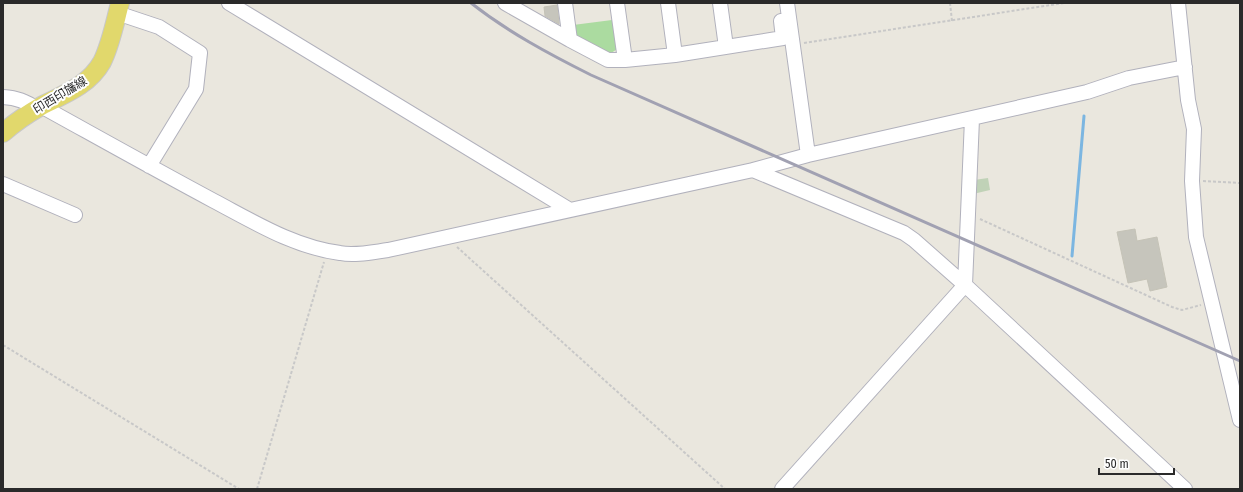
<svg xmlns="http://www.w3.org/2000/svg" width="1243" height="492" font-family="'Fira Sans Condensed','Noto Sans JP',sans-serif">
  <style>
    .green { fill: #abdba0 }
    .cemetery { fill: #c0d2b7 }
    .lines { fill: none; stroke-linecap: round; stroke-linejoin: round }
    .stream { stroke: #7cb6e1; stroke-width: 3 }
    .building { fill: #c6c5bc; stroke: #c5c3b7 }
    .minor-casing { stroke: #b1b1bc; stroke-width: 16 }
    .major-casing { stroke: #c8c8c8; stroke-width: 20 }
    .path { stroke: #c8c8c8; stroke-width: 2; stroke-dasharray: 3 2; stroke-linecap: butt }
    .minor { stroke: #fff; stroke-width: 14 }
    .major { stroke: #e1d86c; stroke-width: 18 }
    .rail { stroke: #a1a1b2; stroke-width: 3 }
    .labels { text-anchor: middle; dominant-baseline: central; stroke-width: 4; stroke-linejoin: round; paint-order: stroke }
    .street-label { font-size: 12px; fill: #2a2a2a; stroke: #fff }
  </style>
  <rect width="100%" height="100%" fill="#eae7de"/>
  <path class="green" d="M612,20L619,48L611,53L582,42L574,37L573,25Z"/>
  <path class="cemetery" d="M988,178L990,190L973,194L974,180Z"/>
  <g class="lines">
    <path class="stream" d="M1072,256L1084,116"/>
  </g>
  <path class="building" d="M557,5L559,23V24L545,16L544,7Z
    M1135,229L1137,241L1157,237L1167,287L1150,291L1147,279L1128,283L1117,232Z"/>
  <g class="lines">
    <g class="minor-casing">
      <path id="minor" d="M229,3L570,210
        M505,3L570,40L608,60H625L675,55L783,38L781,21
        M565,3L570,40
        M617,3L625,60
        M668,3L675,55
        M720,3L726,47
        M1178,3L1188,100L1194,129L1192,181L1196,237L1240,420
        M117,13L159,27L200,53L196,89L149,166
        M3,97C17,98 25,101 37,109
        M41,106C99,138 156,170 214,201C254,222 294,247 340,253C355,256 373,252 388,250L753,170
        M972,119L965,285L1185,489
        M808,155L1087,92L1129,78L1185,67
        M3,184L75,215
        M782,489L965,285L914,240L904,233L753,170L808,155L787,3"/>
    </g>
    <g class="major-casing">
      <path id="major" d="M3,133C15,122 29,113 43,105C65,94 89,85 102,62C111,44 115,22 120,3"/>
    </g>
    <path class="path" d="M950,3L952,21
      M804,43L1064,3
      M1203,181L1240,183
      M980,219L1172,307L1182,310L1201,305
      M457,247L725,489
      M3,345L239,489
      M257,489L324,262"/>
    <use href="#minor" class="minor"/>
    <use href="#major" class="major"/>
    <path class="rail" d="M471,3C508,32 549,54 591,75L1240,361"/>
  </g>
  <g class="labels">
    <g class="street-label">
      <text transform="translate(60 95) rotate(-31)">印西印旛線</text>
    </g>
  </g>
  <rect width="1243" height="492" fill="none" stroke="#2a2a2a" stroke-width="8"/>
  <path d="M1099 468v6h75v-6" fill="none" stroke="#2a2a2a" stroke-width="2"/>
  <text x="1105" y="468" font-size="12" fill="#2a2a2a" stroke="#ffffff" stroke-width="3" paint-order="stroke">50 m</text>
</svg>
